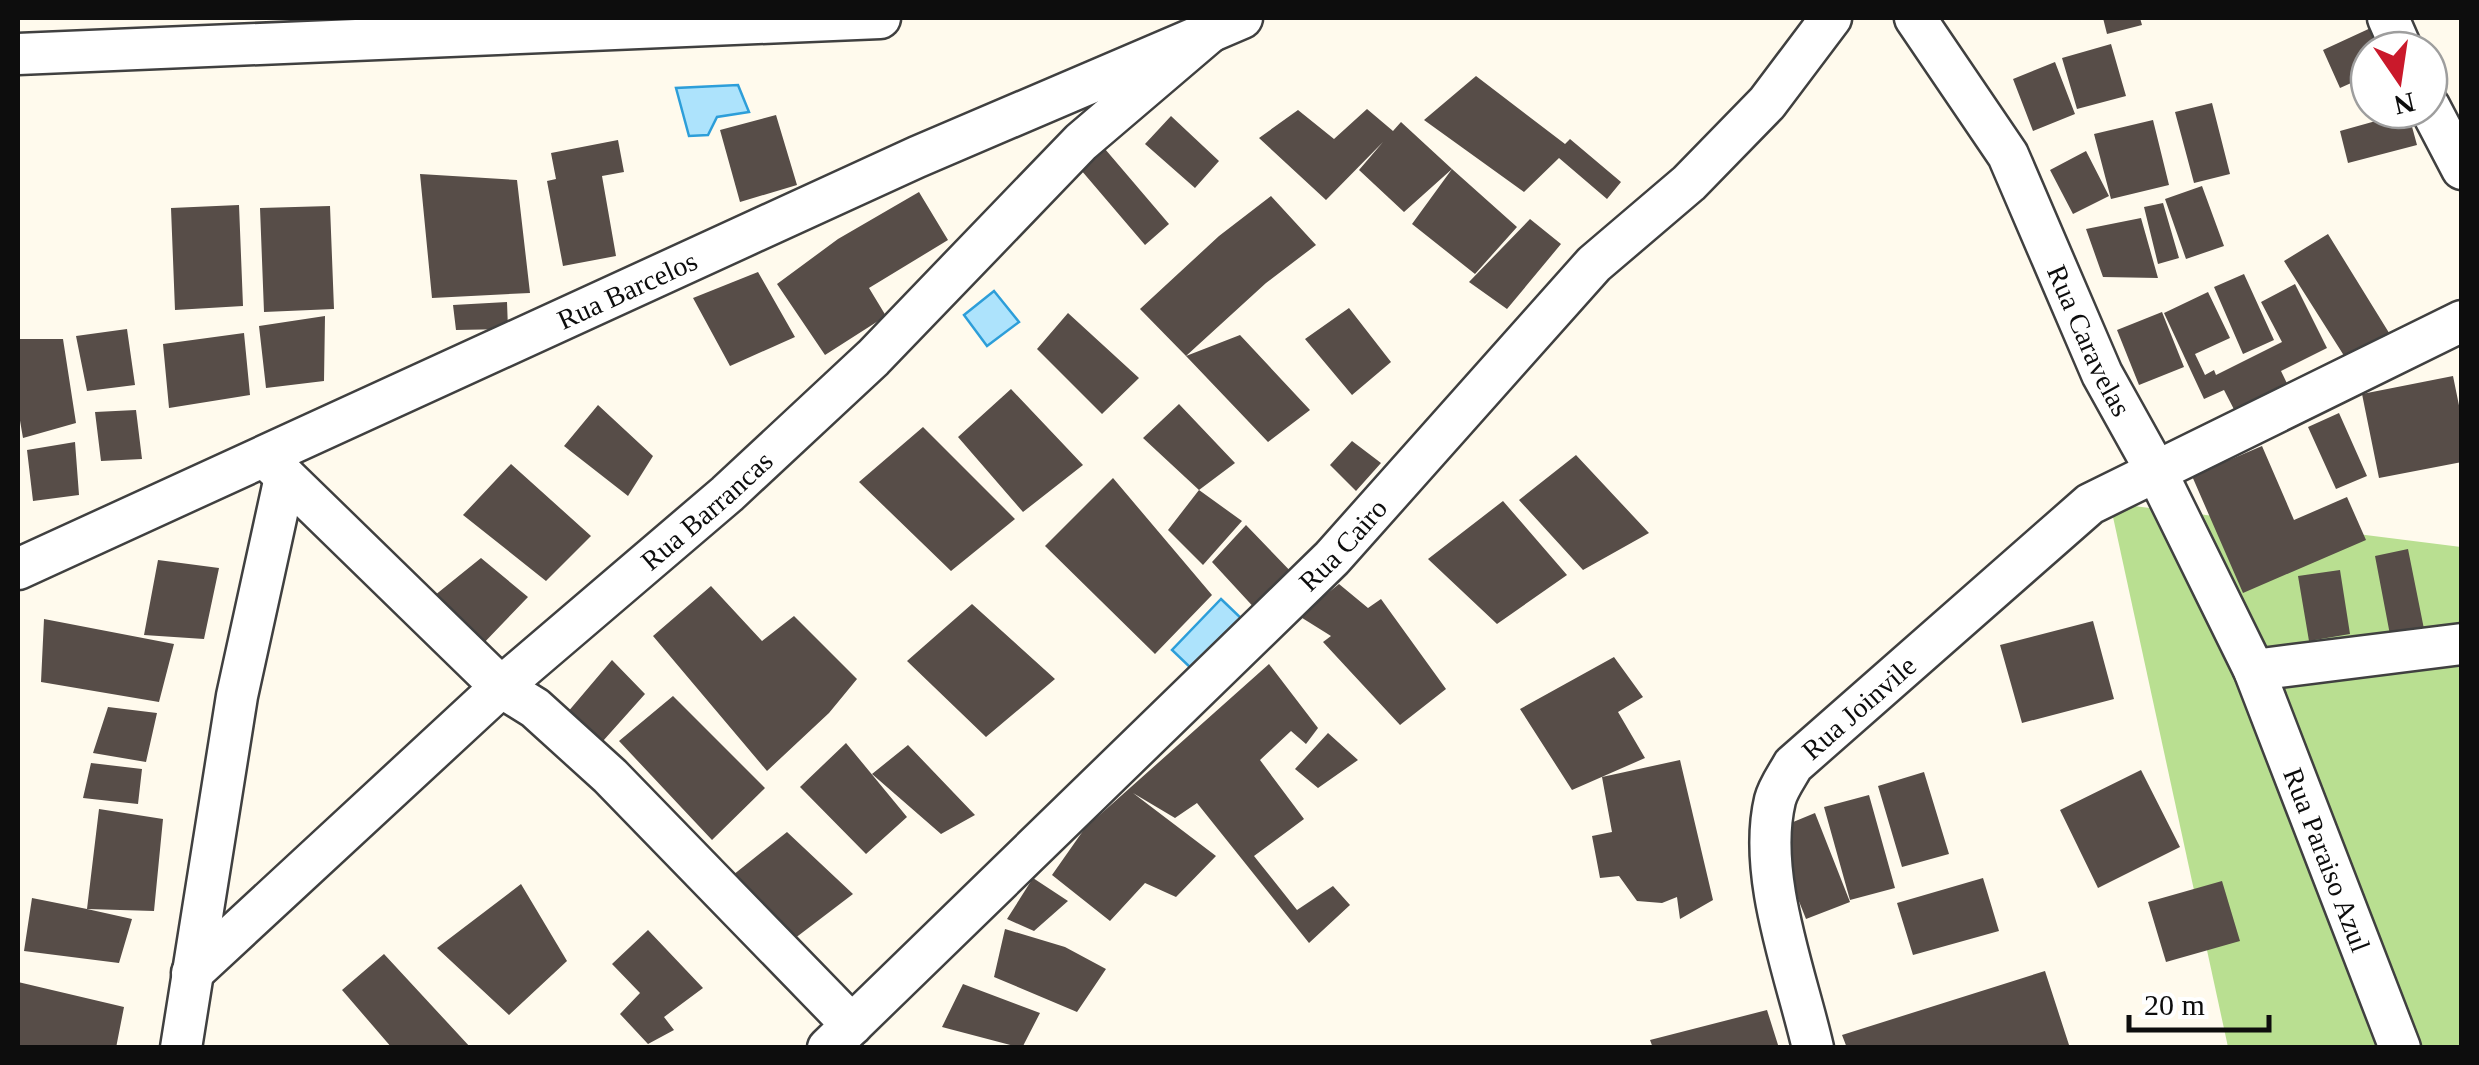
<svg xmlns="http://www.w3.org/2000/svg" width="2479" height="1065" font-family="Georgia,serif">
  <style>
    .forest { fill: #b9df91 }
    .water { fill: #ade3fc; stroke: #2d9ed9; stroke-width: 2.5 }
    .building { fill: #574d48 }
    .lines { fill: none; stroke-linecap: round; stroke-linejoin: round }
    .minor-casing { stroke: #404040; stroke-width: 45 }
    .minor { stroke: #fff; stroke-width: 40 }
    .labels { text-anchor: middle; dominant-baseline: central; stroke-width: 10; stroke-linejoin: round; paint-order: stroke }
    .street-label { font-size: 28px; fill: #0d0d0d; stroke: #fff }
  </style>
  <rect width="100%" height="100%" fill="#fffaed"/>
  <path class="forest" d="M2110,503L2461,547V1047H2228Z"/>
  <path class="water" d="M738,85L749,112L717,117L708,135L689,136L676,88Z
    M994,291L1019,322L987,346L964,315Z
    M1221,599L1243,620L1194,671L1172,650Z"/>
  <path class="building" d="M2103,18H2140L2142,25L2107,34Z
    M2375,26L2386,50H2369V75L2340,88L2323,50Z
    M2111,44L2126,96L2077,109L2062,58Z
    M2055,62L2075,114L2033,131L2013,79Z
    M1476,76L1565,144L1570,139L1621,182L1607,199L1559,158L1524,192L1424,120Z
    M2212,103L2230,174L2194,183L2175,112Z
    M1367,109L1393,131L1401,122L1452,169L1404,212L1359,170L1383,142L1326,200L1259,138L1298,110L1334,139Z
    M2408,112L2417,145L2348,163L2340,131Z
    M776,115L797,185L740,202L720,130Z
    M1171,116L1219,161L1195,188L1145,144Z
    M2153,120L2169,185L2111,199L2094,134Z
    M618,140L624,172L602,176L616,256L563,266L547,181L556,179L551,153Z
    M1105,149L1169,224L1145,245L1081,170Z
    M2086,151L2109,196L2073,214L2050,170Z
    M1452,169L1517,227L1475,274L1412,224Z
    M420,174L517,180L530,293L432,298Z
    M2202,186L2224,246L2186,259L2165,199Z
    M919,192L948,240L869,288L886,316L825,355L777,284L838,239Z
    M1271,196L1316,245L1266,283L1186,356L1140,309L1219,236Z
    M2163,203L2179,258L2158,264L2144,207Z
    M239,205L243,306L175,310L171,208Z
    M330,206L334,309L264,312L260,208Z
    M2141,218L2158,278L2103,277L2086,229Z
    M1530,219L1561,244L1507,309L1469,282Z
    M2328,234L2391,336L2348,362L2284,261Z
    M758,272L795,337L730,366L693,298Z
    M2244,274L2274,340L2243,354L2214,287Z
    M2295,284L2327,348L2281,371L2293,396L2241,423L2224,390L2204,399L2164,313L2208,292L2230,338L2195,354L2205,375L2214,370L2216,375L2282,342L2261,302Z
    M507,302L508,329L456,330L453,305Z
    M1349,308L1391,362L1352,395L1305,339Z
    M2162,312L2184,367L2139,385L2117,330Z
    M1068,313L1139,378L1102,414L1037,349Z
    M325,316L324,381L266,388L259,326Z
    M127,329L135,385L87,391L76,336Z
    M244,333L250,395L169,408L163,344Z
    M1240,335L1310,410L1268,442L1186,356Z
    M18,339H63L76,423L23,438L18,409Z
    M2453,376L2462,420V462L2379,478L2362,394Z
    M1011,389L1083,465L1023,512L958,437Z
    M1179,404L1235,463L1199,490L1143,438Z
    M598,405L653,456L628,496L564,446Z
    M136,410L142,459L101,461L95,412Z
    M2339,413L2367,476L2336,489L2308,427Z
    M923,427L1015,519L951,571L859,482Z
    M1352,441L1381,463L1356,491L1330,465Z
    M75,442L79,495L33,501L27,450Z
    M2262,446L2294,520L2347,497L2366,540L2243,593L2192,476Z
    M1576,455L1649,533L1583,570L1519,500Z
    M511,464L591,536L546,581L463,515Z
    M1113,478L1212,595L1155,654L1045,546Z
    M1199,490L1242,521L1203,565L1168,530Z
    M1503,501L1567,575L1497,624L1428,559Z
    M1246,525L1297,578L1259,613L1212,562Z
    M2408,549L2425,634L2391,640L2375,556Z
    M481,558L528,597L479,648L429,600Z
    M158,560L219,568L204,639L144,635Z
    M2340,570L2350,634L2309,641L2298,576Z
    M1339,584L1368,608L1381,599L1446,689L1400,725L1323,642L1331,636L1299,616Z
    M711,586L762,641L794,616L857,679L829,713L767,771L653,636Z
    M972,604L1055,679L986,737L907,661Z
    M44,619L174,644L159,702L41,682Z
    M2093,621L2114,699L2022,723L2000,645Z
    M1614,657L1643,697L1618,712L1645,758L1572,790L1520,709Z
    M612,660L645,694L603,741L567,713Z
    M1269,664L1318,728L1306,744L1291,731L1260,760L1304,819L1254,856L1297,910L1333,886L1350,905L1309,943L1197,803L1175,818L1133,793L1216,856L1176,897L1145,883L1110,921L1052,875L1085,828Z
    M673,696L765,788L712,840L619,741Z
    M108,707L157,713L146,762L93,753Z
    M1328,733L1358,760L1318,788L1295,769Z
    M846,743L907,817L866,854L800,787Z
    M908,745L975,815L941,834L872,774Z
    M1680,760L1713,900L1680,919L1677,897L1662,903L1637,901L1619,876L1600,878L1592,836L1612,832L1602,777Z
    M91,763L142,769L138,804L83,798Z
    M2141,770L2180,847L2098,888L2060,810Z
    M1924,772L1949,854L1902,867L1878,786Z
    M1869,795L1895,888L1850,900L1824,807Z
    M99,809L163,819L154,911L87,909L132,919L119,963L24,951L32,898L87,909Z
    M1815,813L1850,902L1806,919L1771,831Z
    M787,832L853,894L790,942L718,887Z
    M1033,878L1068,901L1034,931L1007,919Z
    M1983,878L1999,931L1913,955L1897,903Z
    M2222,881L2240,941L2166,962L2148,902Z
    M521,884L567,961L509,1015L437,948Z
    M1005,929L1065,947L1106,969L1077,1012L994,977Z
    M648,930L703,988L664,1017L674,1030L648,1044L620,1014L640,993L612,964Z
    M384,954L471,1048H392L342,990Z
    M2045,971L2070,1048H1847L1842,1035Z
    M18,982L124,1007L116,1048H18Z
    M963,984L1040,1013L1022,1048L942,1027Z
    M1767,1010L1779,1048H1653L1650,1040Z"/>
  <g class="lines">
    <g class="minor-casing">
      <g id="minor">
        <path id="s1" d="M1915,18L2008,155L2102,374L2156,471L2254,670L2400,1048"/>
        <path d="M2388,18L2402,50"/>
        <path d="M18,54L880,18"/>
        <path d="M2429,106L2462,169"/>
        <path d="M265,457L501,687L535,708L610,776L852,1025"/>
        <path id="s2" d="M18,569L917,157L1242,18"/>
        <path d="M2254,670L2462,644"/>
        <path id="s3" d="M192,973L501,687L727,494L873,358L1081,142L1210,32"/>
        <path d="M181,1048L237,696L285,477"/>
        <path id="s4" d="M828,1048L1332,558L1594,264L1689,183L1767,103L1831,18"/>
        <path id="s5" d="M1813,1048C1796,974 1757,875 1775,800C1778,788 1787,776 1793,765L2090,504L2462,321"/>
      </g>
    </g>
    <use href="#minor" class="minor"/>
  </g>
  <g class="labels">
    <g class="street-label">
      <text stroke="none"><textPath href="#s2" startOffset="670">Rua Barcelos</textPath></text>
      <text stroke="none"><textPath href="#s1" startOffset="368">Rua Caravelas</textPath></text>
      <text stroke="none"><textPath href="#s3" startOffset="692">Rua Barrancas</textPath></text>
      <text stroke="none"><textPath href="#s4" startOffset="720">Rua Cairo</textPath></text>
      <text stroke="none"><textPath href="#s5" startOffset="380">Rua Joinvile</textPath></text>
      <text stroke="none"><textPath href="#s1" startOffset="940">Rua Paraiso Azul</textPath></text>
    </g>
  </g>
  <rect width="2479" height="1065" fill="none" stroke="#0d0d0d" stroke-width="40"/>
  <g transform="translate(2399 80) rotate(167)"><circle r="48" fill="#ffffff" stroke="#9e9e9e" stroke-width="2.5"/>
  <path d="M0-8L18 38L0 25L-18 38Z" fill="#ca192b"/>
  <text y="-15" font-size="28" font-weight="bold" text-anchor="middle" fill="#0d0d0d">N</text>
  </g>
  <path d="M2129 1015v15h140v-15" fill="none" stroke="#0d0d0d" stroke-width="5"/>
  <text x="2144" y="1015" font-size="30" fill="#0d0d0d" stroke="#ffffff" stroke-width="8" paint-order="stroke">20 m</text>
</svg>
